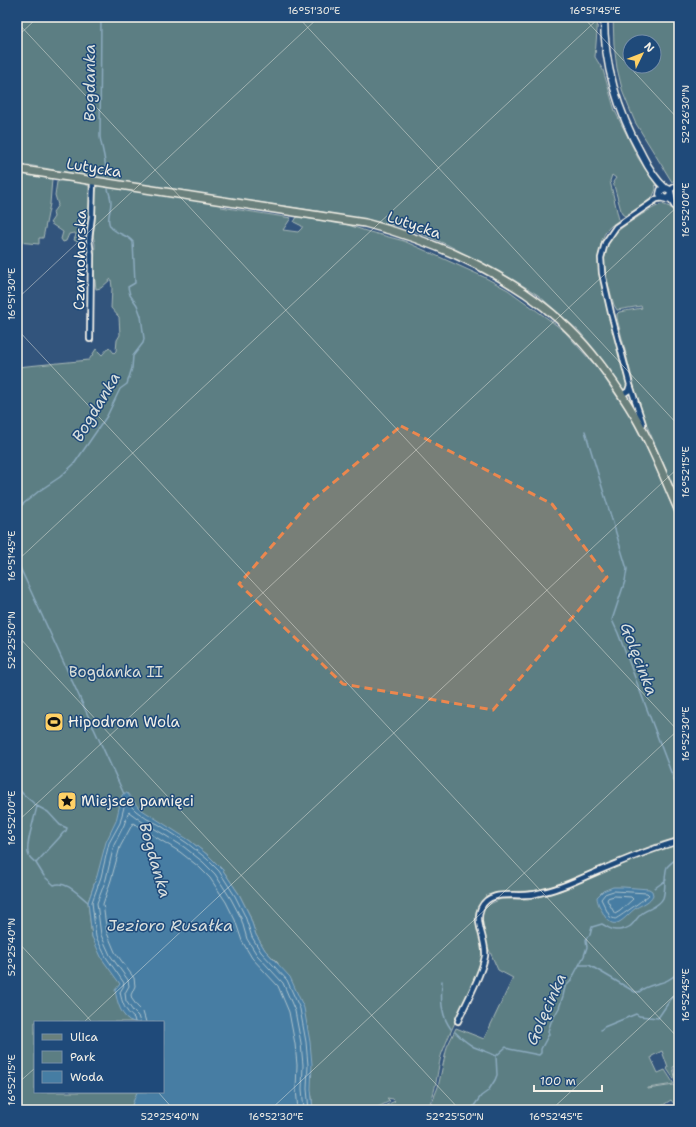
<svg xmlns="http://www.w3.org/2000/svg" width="696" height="1127" font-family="'Shantell Sans',sans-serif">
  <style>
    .green { fill: #5c7e83; stroke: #a8b8b6; fill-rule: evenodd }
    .water { fill: #467da3; stroke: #8cabbf }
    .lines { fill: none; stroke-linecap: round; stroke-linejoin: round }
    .shore { stroke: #aec3cc; stroke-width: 1 }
    .stream { stroke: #8cabbf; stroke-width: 1.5 }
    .minor-casing { stroke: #f4f1e8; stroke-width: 8 }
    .tertiary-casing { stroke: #f4f1e8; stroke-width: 9 }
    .primary-casing { stroke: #f4f1e8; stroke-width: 10 }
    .minor { stroke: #1f4a7a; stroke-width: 4.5 }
    .tertiary { stroke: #1f4a7a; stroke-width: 6 }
    .primary { stroke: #6a807c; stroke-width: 7 }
    .marked { fill: #ec874e; fill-opacity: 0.2; stroke: #ec874e; stroke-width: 3; stroke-dasharray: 8 5; stroke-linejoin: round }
    .ticks { fill: none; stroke: #f4f1e8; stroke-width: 1; stroke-opacity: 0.45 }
    .labels { text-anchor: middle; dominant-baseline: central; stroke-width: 3; stroke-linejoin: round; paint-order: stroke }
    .street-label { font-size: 15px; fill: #f4f1e8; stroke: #1f4a7a }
    .park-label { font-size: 15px; fill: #dde0d9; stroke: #1f4a7a }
    .poi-label { font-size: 15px; fill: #f4f1e8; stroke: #1f4a7a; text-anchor: start }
    .water-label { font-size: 16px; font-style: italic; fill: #dae0de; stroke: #1f4a7a }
    .neatline { fill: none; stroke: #f4f1e8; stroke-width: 1.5 }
    .ticks-label { font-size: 10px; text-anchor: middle; fill: #f4f1e8 }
  </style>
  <rect width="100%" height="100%" fill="#32547c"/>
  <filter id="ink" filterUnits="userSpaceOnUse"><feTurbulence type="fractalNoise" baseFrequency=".025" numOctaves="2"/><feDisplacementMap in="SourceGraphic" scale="8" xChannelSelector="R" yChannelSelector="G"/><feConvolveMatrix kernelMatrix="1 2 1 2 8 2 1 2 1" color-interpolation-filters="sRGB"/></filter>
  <g filter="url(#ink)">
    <path class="green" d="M17,17H598L595,57L603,70L615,111L638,158L655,183L656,189L653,196L642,206L625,216L622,214L613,182L616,178L612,175L610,181L619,220C615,223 610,226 607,230C599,241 599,257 599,270L628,387L624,390L595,350L579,331L538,295L514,280L448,245L405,227L317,211L103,179L17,163Z
      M613,17H679V176L672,182L635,122L623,93L617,68L614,45ZM630,42H654V66H630Z
      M17,173L52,179L50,204L43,238H39V244L17,242Z
      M60,181C70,182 83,180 91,188L90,228H86L83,225L80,232V241L78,242L74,240L76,235L75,233L69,234L66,241L63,242L61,239L63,232L50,223L54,217L53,212L58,205L55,195L57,182Z
      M98,184L221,205V207L291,218L283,230L298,232L302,228V226L294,222L297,217L345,224L366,231L404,241L484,277L508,290L551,321L565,332L599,370L630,416L654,463L679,523V837C632,849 590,877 543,889C526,894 497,887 484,900C468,916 485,937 483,955C481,971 472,986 466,1000C457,1017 449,1035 442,1053C437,1067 436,1101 425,1110H376L395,1101L393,1099L387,1098L390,1101L372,1110H313L312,1097L278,963L265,950L256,935L249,914L239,894L222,869L209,856L189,840L97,876L88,902L92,937L116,976L120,984L118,988L137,1022H35V1092H143L140,1110L17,1109V367L89,360L96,349L102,355L109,347L114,353L116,351L117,340L120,335L119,317L111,308L112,288L111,279L101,288L96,289L94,271L95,244L93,235L95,221V194Z
      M662,204L670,207L679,220V499L640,410L617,318V314L619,312L642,308L641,306L617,310L614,305C611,294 604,272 604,262C606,238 616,231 635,219C644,213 652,208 662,204Z
      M679,843V1065L673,1067L676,1082L667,1069L668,1068L662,1051L652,1056L651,1058L658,1073L665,1070L674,1084L648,1088V1089L674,1085L679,1092V1103L675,1105L671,1100L660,1107L662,1110H429L438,1087L447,1047L456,1028L484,1039L513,978L498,970L487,945L482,924V917L485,908L490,904L501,899H528L551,894L565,889L581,881L658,849Z"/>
    <path class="water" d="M124,793H127L139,808L189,840L209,856L222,869L239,894L249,914L256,935L265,950L290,977L304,1008L310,1042L312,1064L311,1089L313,1110H130L137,1092H163V1022C154,1022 142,1024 134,1022C121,1019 117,1001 115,990L120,984L102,959L92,937L88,902L97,876L106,842L116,821L122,795Z
      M613,887H623L649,889L652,891L653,895C650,902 643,904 636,908C625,916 615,934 604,915C601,909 597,903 597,897L603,891Z"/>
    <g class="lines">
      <path class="shore" d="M614,891L647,893L649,895C647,897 617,919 615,919L610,917L601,899L605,894Z
        M615,896L631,897L633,899L620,911L615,914L607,900L608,898Z
        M135,1022L134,1018C125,1011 122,1003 120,992L123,987L124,983L106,957L96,937L92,902L101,877L109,843L120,823L125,803L127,802L136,811L147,819L158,824L187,843L207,859L219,871L235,896L245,916L252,937L261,952L287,980L300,1009L306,1042L308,1065L307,1089L309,1110
        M140,1022L138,1016L133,1011L126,1001L125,993L129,986L128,980L110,955L101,935L97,903L106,879L114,845L124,825L128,813L129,812L144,823L155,829L184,847L203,862L215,874L231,899L241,918L247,939L257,955L283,983L295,1011L301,1043L303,1065L302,1089L304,1110
        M146,1022L143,1012L137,1006L132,999L131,995L135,986L134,978L115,952L107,933L103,904L111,880L120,847L133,823L180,852L199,867L210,878L226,902L235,920L242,941L252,958L278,986L289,1012L295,1044L297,1065L296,1089L298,1110"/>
      <path class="stream" d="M101,17L100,137C102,149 106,160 106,173
        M585,431L627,569L625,581L612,620L618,633L677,788L679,800
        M17,509L39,491L60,477L74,464L107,416L120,389L127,384L132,368L133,356L143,343L144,339L141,316L137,305L130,295L128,287L135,283L133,242C128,235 120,235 114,230C104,223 111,212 111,202C111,198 109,193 108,189
        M17,561L124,794
        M17,787L23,794L37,806C35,818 24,847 29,856C31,859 34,861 36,863
        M37,806L48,812L60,825L67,828L66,831L63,833L59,838L36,863L44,876
        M46,878L54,885C66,880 79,895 88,902
        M655,888L666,880
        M579,965H589L635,992H639C650,981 666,987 679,971
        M442,981C441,999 440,1014 451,1029
        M601,1030L604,1027L636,1014L639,1016L658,1018L673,996H679
        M455,1032C461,1038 467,1043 474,1047C481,1050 489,1052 496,1056
        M471,1110L481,1096L488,1091L495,1080L497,1075L496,1056L506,1047L509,1049L539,1055L541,1053V1049L549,1034L548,1031L551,1022L559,1008L563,996L565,987L570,982L584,956L587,947L586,940L587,937L590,935L592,927L602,924C608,927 612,931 619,930C632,929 633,922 641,914C647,909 659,907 663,898C666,890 664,873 667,867C670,863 675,860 679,857"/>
      <g class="minor-casing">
        <path id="minor" d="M670,190L679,184
          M90,339L91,255L89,239L92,215L93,181
          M622,395L628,391L630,385
          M643,424L630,385L611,313L602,273L601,258L605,243L616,227L657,199L663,198
          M458,1021C466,1002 482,975 485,956C487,941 474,923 481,908C489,891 509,896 525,895C531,895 537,894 543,892C560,889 577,880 594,873C622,861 650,849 679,841"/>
      </g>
      <g class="tertiary-casing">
        <path id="tertiary" d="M604,17C604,67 618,112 642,155C648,167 655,179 665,188
          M670,196L667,199L663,198L660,194L661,190L666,188L670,190L672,201L679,212"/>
      </g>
      <g class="primary-casing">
        <path id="primary" d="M17,169L365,223C441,243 522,279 577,337C600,361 619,389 636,418C653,447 665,480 679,511"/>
      </g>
      <use href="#minor" class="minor"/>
      <use href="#tertiary" class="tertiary"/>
      <use href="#primary" class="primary"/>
    </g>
  </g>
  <path class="marked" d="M401,426L552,504L607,577L493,710L343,684L239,584L309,503Z"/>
  <path class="ticks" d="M298,17L679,426M583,17L679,120M17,22L679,732M17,37L38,17M17,299L319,17M17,329L679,1039M17,561L600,17M17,635L460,1110M17,822L679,205M17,941L92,1022M84,1022L679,467M17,1084L35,1068M158,1092L174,1110M270,1110L679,729M551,1110L679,991"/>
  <defs>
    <g id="stadium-square" transform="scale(1)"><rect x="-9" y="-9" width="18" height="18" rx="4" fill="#ffd166" stroke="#1f4a7a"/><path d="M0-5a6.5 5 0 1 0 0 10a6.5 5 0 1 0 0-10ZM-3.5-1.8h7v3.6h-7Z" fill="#111"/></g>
    <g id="sight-square" transform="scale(1)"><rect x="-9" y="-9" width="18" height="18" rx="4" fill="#ffd166" stroke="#1f4a7a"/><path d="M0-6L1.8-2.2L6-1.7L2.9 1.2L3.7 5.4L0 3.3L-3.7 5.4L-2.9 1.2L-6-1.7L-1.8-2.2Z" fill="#111"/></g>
  </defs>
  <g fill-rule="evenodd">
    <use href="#stadium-square" x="54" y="722"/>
    <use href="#sight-square" x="67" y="801"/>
  </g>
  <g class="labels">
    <g class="street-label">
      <text transform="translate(94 168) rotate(9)">Lutycka</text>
      <text transform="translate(414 225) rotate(19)">Lutycka</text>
      <text transform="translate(80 260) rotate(-89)">Czarnohorska</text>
    </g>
    <g class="park-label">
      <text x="116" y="672">Bogdanka II</text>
    </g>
    <g class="poi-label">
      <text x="68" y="722">Hipodrom Wola</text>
      <text x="81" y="801">Miejsce pamięci</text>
    </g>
    <g class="water-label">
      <text transform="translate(89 83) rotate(-90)">Bogdanka</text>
      <text transform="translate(96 407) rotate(-59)">Bogdanka</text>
      <text transform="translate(639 659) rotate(69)">Golęcinka</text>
      <text transform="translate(155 860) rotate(74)">Bogdanka</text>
      <text x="170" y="925">Jezioro Rusałka</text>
      <text transform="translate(546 1009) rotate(-66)">Golęcinka</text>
    </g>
  </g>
  <rect width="696" height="1127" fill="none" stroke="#1f4a7a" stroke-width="44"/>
  <rect x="34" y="1021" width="130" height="72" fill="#1f4a7a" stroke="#748da6"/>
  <rect x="42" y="1034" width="20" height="6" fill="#6a807c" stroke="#748da6"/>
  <text x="70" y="1041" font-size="12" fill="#f4f1e8">Ulica</text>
  <rect x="42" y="1051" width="20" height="12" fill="#5c7e83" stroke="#748da6"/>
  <text x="70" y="1061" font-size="12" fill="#f4f1e8">Park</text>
  <rect x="42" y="1071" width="20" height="12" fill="#467da3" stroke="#748da6"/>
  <text x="70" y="1081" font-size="12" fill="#f4f1e8">Woda</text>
  <g transform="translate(642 54) rotate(47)"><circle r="19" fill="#1f4a7a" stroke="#748da6"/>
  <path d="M0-3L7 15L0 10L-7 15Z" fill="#ffd166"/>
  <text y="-6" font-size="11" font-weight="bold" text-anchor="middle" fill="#f4f1e8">N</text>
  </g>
  <path d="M534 1085v6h68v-6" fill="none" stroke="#f4f1e8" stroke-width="2"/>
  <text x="540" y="1085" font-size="12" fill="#f4f1e8" stroke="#1f4a7a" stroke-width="3" paint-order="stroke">100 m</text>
  <rect x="22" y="22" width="652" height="1083" class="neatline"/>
  <g class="ticks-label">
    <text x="314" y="14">16°51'30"E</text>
    <text x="595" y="14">16°51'45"E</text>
    <text transform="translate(685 114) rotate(-90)" y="4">52°26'30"N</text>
    <text transform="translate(685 210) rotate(-90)" y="4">16°52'00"E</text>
    <text transform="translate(11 294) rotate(-90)" y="4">16°51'30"E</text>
    <text transform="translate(685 472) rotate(-90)" y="4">16°52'15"E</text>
    <text transform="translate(11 556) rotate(-90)" y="4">16°51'45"E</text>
    <text transform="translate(11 640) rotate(-90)" y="4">52°25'50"N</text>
    <text transform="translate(685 734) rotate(-90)" y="4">16°52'30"E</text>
    <text transform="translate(11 818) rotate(-90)" y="4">16°52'00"E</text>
    <text transform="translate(11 947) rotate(-90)" y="4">52°25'40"N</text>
    <text transform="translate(685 995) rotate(-90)" y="4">16°52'45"E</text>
    <text transform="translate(11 1080) rotate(-90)" y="4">16°52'15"E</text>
    <text x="170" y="1120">52°25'40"N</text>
    <text x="276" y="1120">16°52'30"E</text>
    <text x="455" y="1120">52°25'50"N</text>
    <text x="556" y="1120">16°52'45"E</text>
  </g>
</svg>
